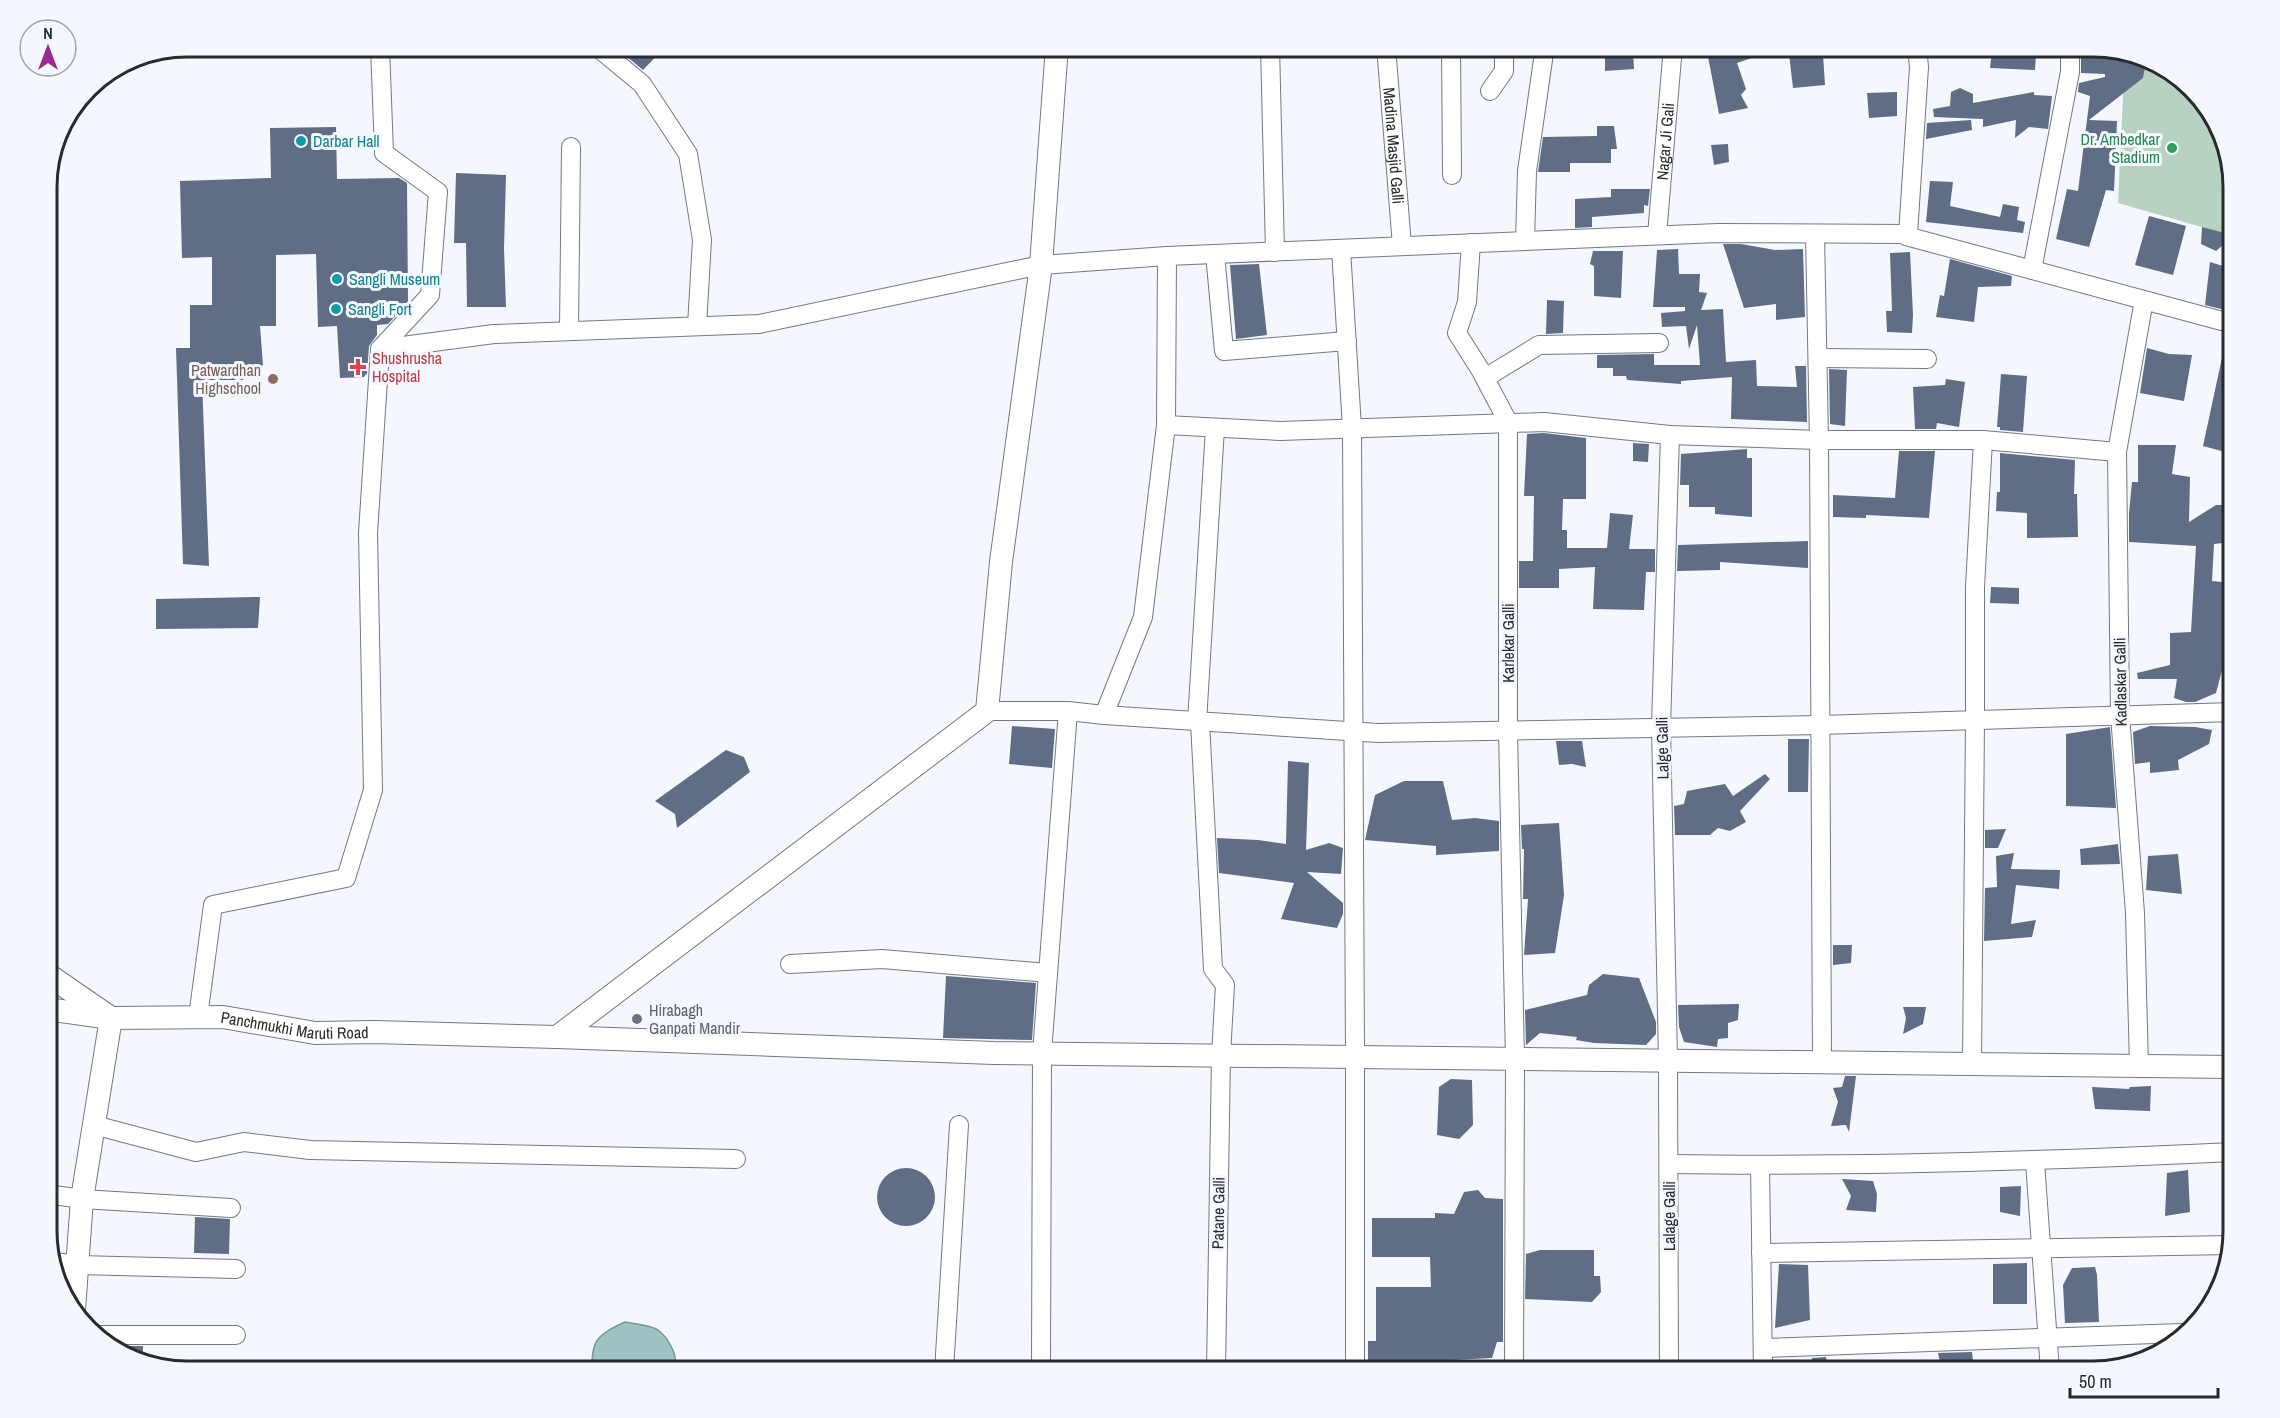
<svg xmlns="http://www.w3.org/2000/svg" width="2280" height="1418" font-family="'Archivo Narrow',sans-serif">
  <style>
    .park { fill: #b8d2c1 }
    .water { fill: #9dc3c3; stroke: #7a9596; stroke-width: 1.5 }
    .building { fill: #5f6d85 }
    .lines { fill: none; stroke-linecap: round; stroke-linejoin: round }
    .minor-casing { stroke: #737882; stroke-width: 20 }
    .tertiary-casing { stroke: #737882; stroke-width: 24 }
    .minor { stroke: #fff; stroke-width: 18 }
    .tertiary { stroke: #fff; stroke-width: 22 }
    .culture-dot { fill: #0f9aa8; stroke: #f4f8fe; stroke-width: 2 }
    .leisure-dot { fill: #2e9e5b; stroke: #f4f8fe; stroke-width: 2 }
    .health-dot { fill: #e0444e; stroke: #f4f8fe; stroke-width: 2 }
    .education-dot { fill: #8d6e63; stroke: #f4f8fe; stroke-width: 2 }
    .worship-dot { fill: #6b7280; stroke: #f4f8fe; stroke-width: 2 }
    .labels { text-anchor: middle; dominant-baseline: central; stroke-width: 6; stroke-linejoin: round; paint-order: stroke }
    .leisure-label { font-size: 16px; fill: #27864d; stroke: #f4f8fe; text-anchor: end }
    .culture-label { font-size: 16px; fill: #0d838f; stroke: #f4f8fe; text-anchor: start }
    .street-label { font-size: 16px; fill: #282a2e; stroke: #f4f8fe }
    .health-label { font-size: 16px; fill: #be3a42; stroke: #f4f8fe; text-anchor: start }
    .education-label { font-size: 16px; fill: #785e54; stroke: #f4f8fe; text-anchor: end }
    .worship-label { font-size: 16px; fill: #5b616d; stroke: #f4f8fe; text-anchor: start }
    .rim { fill: none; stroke: #282a2e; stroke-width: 3 }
  </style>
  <rect width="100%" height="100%" fill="#f4f8fe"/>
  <path class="park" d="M2125,55L2163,66L2214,117L2233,179V236L2118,203Z"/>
  <path class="water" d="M625,1322C634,1324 650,1325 658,1330C669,1338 680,1359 674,1371H592C591,1340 597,1335 625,1322Z"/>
  <path class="building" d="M614,46H666L643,70Z
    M1706,46H1777L1778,49L1737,63L1746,89L1741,95L1748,108L1719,114Z
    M2081,46H2093L2146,61L2143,78L2089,120L2117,121L2114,191L2106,190L2089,247L2056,239L2067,189L2078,191L2090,96L2078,92L2079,83L2105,77V74L2081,73Z
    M1605,49L1633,50L1634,69L1605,71Z
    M1992,50L2036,53L2035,70L1990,68Z
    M1789,54H1823L1825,85L1793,88Z
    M1960,88L1973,94V103L2034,92V95L2052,96L2048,129L2029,127L2015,138L2016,120L1983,127V119L1934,117L1933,109L1950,106L1951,92Z
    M1897,92V116L1869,118L1867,93Z
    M1971,120L1972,130L1926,139L1927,123Z
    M1597,126H1614L1617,149H1611V163H1570V172H1538L1543,137L1597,136Z
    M336,127L337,179L399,178L407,183L408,302L388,324L377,325V335L369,346L367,373L364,377L340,378L337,326L318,327L316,254L276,255V326H260L263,365L242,380H202L209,566L183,564L176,348H190V305H212V257L182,258L180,181L271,178L270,128Z
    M1728,144L1729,162L1714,165L1711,145Z
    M456,173L506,175L504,249L506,307H467L466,243H454Z
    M1930,181L1953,182L1950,206L2000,217L2003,204L2019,207L2017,220L2025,222L2023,233L1926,222Z
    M1611,189H1650L1648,206L1644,205V213L1592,217V227L1575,228V199L1611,197Z
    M2149,216L2186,226L2173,275L2135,265Z
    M2202,227L2225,233L2224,244L2216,251L2201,244Z
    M1723,244H1741L1775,250L1803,249L1805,317L1776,320V304L1744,308Z
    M1678,249L1679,274H1700L1699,292L1707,293L1701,310L1723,309L1726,362L1756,360L1757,386L1797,387L1795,366H1806L1807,422L1731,419L1732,377L1681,381V384L1627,380L1626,376H1613V368H1597V355L1654,354V365H1700L1697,325L1689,349L1686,326L1662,327L1661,313L1685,311V307H1653L1657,250Z
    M1593,251H1623L1621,298L1594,296V266L1590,264Z
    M1910,252L1913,315L1912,333L1887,332L1886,311H1892L1890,253Z
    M1950,259L2012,276L2011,286L1978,287L1974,322L1936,317L1940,295L1944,296Z
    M2210,262L2233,269V312L2205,305Z
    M1259,264L1267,335L1236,339L1230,265Z
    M1547,300L1564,301L1563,333L1546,334Z
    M2226,339H2233V454L2203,446Z
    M2147,348L2169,354L2192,355L2184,401L2140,393Z
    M1829,369L1847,370L1845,426L1830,424Z
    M2001,374L2027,376L2023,432L2000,430V427H1997Z
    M1946,379L1965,382L1959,427L1937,423L1936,429H1915L1913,387L1945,385Z
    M1544,433L1586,438V499H1563L1562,530H1567V548H1607L1610,513L1633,515L1629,549H1655V572H1646L1644,610L1593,609L1595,567L1559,569V588H1519V561H1533L1534,496H1524L1527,434Z
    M1633,443L1649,444L1648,462L1633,461Z
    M2138,445H2176L2172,474L2190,477L2189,522L2216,505H2233V542L2214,544L2212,581L2232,583L2223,630L2225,659L2216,693L2195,702H2186L2174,698L2177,679H2138L2137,673L2170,665V633L2191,632L2196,546L2129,542V513L2132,482H2138Z
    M1747,449V458H1752V517L1715,514V507H1689V485H1680L1681,454Z
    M1899,451H1935L1929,518L1866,515V518L1833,517V495L1895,498Z
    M2000,453L2075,460L2074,494H2077L2078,537L2027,538V513L1996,511L1997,492H2000Z
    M1808,541V568L1720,562V570L1677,571L1678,545Z
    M1991,587L2019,588V604L1990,603Z
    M260,597L258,628L156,629V599Z
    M1012,726L1055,729L1052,768L1009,764Z
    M2150,726L2195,727L2212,730L2209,744L2178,760L2179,770L2150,773V762L2135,764L2133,732Z
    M2110,727L2116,808L2066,806V734Z
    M1788,739H1809L1808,792H1788Z
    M1556,741H1582L1586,767L1572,764L1559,765Z
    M726,750L744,757L750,772L677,828L675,814L655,801Z
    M1288,761L1309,763L1306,850L1329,843L1343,848L1341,874L1307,872L1343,903V914L1337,928L1281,919L1294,883L1219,873L1217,838L1258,840L1286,844Z
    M1765,774L1770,779L1740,811L1746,822L1730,831L1718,828L1710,835H1675L1674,806L1684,804L1687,791L1725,784L1733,796Z
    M1404,781H1443L1452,820L1475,818L1499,821V851L1436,855V846L1365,840L1375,795Z
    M1559,823L1564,895L1555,953L1524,955L1528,899H1523L1524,849H1522L1521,825Z
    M2006,829L1998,848H1985V830Z
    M2118,844L2120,864L2081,865L2080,849Z
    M2014,853L2011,869L2060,870L2059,889L2016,885L2011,924L2036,920L2032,937L1984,941L1985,888L1997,887L1996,856Z
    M2178,854L2182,894L2146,890L2148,856Z
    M1833,945H1852L1851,963L1833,965Z
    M1603,974L1639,978L1656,1022V1034L1646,1045L1594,1043L1576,1040L1577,1037L1540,1033L1526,1045L1525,1010L1587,995L1589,985Z
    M946,976L1036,983L1032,1040L943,1038Z
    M1739,1004L1738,1020L1728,1023V1038L1718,1039L1717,1047L1684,1042L1679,1027L1678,1005Z
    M1903,1007H1926L1923,1024L1903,1034L1906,1018Z
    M1845,1076H1856L1849,1132L1846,1125L1831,1126L1838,1102L1833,1088L1842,1087Z
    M1451,1079L1472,1080L1473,1125L1459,1139L1437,1135L1439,1087Z
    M2151,1086L2150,1111L2095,1109L2092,1087L2129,1089L2130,1087Z
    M877 1197a29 29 0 1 1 58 0a29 29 0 1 1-58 0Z
    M2188,1170L2190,1212L2165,1216L2167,1173Z
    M1842,1179L1873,1181L1877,1194L1876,1212L1846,1210L1851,1196Z
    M2021,1186L2020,1216L2000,1212V1187Z
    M1478,1190L1485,1198L1503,1199V1342H1497L1492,1358L1453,1360L1454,1371H1368V1341H1376V1287H1431L1430,1257H1372V1218H1435V1213L1454,1214L1464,1192Z
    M195,1217L230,1219L229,1254L194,1253Z
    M1540,1250H1594V1276H1600L1601,1292L1592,1302L1525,1299L1526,1254Z
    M2027,1263V1304H1993V1264Z
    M1779,1264L1808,1265L1810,1320L1775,1328Z
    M2095,1267L2097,1275L2099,1322L2065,1323L2063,1285L2072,1268Z
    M110,1346H143V1360L117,1352Z
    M1972,1352L1974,1371H1942L1938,1353Z
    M1826,1357L1828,1371H1811L1812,1358Z"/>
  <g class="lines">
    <g class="minor-casing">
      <g id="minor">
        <path d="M596,46L642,84L688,154L702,240L697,326"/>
        <path d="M1270,46L1275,252"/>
        <path id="s1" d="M1386,46L1402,246"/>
        <path d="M1451,46L1452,175"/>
        <path d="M1490,91L1504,71V46"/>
        <path d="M1815,234L1819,440L1822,1063"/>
        <path d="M1908,234L1919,67L1917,46"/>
        <path id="s2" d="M1657,235L1673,46"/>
        <path d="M1525,241L1527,171L1545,46"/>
        <path d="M1471,243L1467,302L1457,333L1481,371L1508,422V730L1515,1059L1514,1371"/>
        <path d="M1341,249L1352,428L1355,1057V1371"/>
        <path d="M1215,254L1224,351L1347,341"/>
        <path d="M2032,270L2070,72V46"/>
        <path d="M569,331L571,147"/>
        <path d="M380,349L430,295L438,192L384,153L380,46"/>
        <path d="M1818,358L1927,359"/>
        <path d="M1485,378L1539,345L1659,343"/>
        <path d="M1166,425L1280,431L1544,422L1670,435L1819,440H1983L2117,452"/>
        <path d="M987,711H1068L1104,715L1378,733L1821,725L2233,712"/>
        <path d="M1104,715L1143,617L1166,425L1167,256"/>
        <path d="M1197,722L1215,428"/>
        <path d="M1200,722L1213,969L1225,985L1221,1055L1216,1371"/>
        <path d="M790,964L882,959L1048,973"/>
        <path d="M198,1017L213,905L346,878L373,790L368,533L380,349L494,334L759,324L1041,265L1167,256L1718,233L1908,234L1906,236L2233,324"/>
        <path d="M1972,1065L1975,719V587L1983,440"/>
        <path d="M2139,1067L2135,913L2120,715L2117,452L2144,300"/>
        <path d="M94,1125L196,1152L244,1142L310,1150L736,1159"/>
        <path d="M2035,1162L2050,1371"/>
        <path d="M1669,1164C1857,1167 2045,1161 2233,1152"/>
        <path d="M1760,1166L1763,1371"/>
        <path d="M47,1194L82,1199L231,1208"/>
        <path d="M1761,1253L2230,1245"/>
        <path d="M54,1262L78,1265L236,1269"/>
        <path d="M99,1335H236"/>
        <path d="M1763,1348L2182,1333"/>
        <path d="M944,1371L959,1125"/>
        <path d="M1041,1371L1042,1053L1068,711"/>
        <path d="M1669,1371L1668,1061L1661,727L1670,435"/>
      </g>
    </g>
    <g class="tertiary-casing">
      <g id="tertiary">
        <path id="s3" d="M47,974L111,1018L223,1017L315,1033L374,1032L557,1037L994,1053L2233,1067"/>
        <path d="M47,1009L111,1018L82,1199L74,1310"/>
        <path d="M557,1037L987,711L1001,562L1041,265L1057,46"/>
      </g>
    </g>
    <use href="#minor" class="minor"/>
    <use href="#tertiary" class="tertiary"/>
  </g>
  <g class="culture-dot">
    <circle cx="301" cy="141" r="6"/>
    <circle cx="337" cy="279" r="6"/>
    <circle cx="336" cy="309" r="6"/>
  </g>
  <circle class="leisure-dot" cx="2172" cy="148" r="6"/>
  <path class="health-dot" d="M355 358h6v6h6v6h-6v6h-6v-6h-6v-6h6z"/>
  <circle class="education-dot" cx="273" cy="379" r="6"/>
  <circle class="worship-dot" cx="637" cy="1019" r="6"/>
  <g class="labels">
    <g class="leisure-label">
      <text x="2160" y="139">Dr. Ambedkar<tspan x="2160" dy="18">Stadium</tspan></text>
    </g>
    <g class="culture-label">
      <text x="313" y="141">Darbar Hall</text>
      <text x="349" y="279">Sangli Museum</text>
      <text x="348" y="309">Sangli Fort</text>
    </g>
    <g class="street-label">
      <text stroke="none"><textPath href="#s2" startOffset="94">Nagar Ji Gali</textPath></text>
      <text stroke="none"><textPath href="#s1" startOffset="100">Madina Masjid Galli</textPath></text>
      <text transform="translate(1508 643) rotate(-90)">Karlekar Galli</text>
      <text transform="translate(2120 682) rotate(-91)">Kadlaskar Galli</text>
      <text transform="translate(1662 748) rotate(-91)">Lalge Galli</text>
      <text stroke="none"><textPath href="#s3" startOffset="262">Panchmukhi Maruti Road</textPath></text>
      <text transform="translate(1218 1213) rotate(-89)">Patane Galli</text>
      <text transform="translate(1669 1216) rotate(-90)">Lalage Galli</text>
    </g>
    <g class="health-label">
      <text x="372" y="358">Shushrusha<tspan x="372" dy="18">Hospital</tspan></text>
    </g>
    <g class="education-label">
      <text x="261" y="370">Patwardhan<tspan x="261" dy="18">Highschool</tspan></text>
    </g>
    <g class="worship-label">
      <text x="649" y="1010">Hirabagh<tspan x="649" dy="18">Ganpati Mandir</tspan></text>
    </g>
  </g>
  <path d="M0 0H2280V1418H0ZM187 57H2093A130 130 0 0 1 2223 187V1231A130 130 0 0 1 2093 1361H187A130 130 0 0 1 57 1231V187A130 130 0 0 1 187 57Z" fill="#f4f8fe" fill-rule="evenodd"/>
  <path class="rim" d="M187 57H2093A130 130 0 0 1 2223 187V1231A130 130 0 0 1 2093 1361H187A130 130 0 0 1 57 1231V187A130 130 0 0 1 187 57Z"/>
  <g transform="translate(48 48)"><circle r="28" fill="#f4f8fe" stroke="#a2a6ab" stroke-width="1.5"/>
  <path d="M0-4.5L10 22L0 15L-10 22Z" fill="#982b8b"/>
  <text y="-9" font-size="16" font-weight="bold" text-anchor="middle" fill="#282a2e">N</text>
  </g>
  <path d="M2070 1388v9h148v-9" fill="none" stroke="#282a2e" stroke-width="3"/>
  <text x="2079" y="1388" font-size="18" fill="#282a2e" stroke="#f4f8fe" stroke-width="4.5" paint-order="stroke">50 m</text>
</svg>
